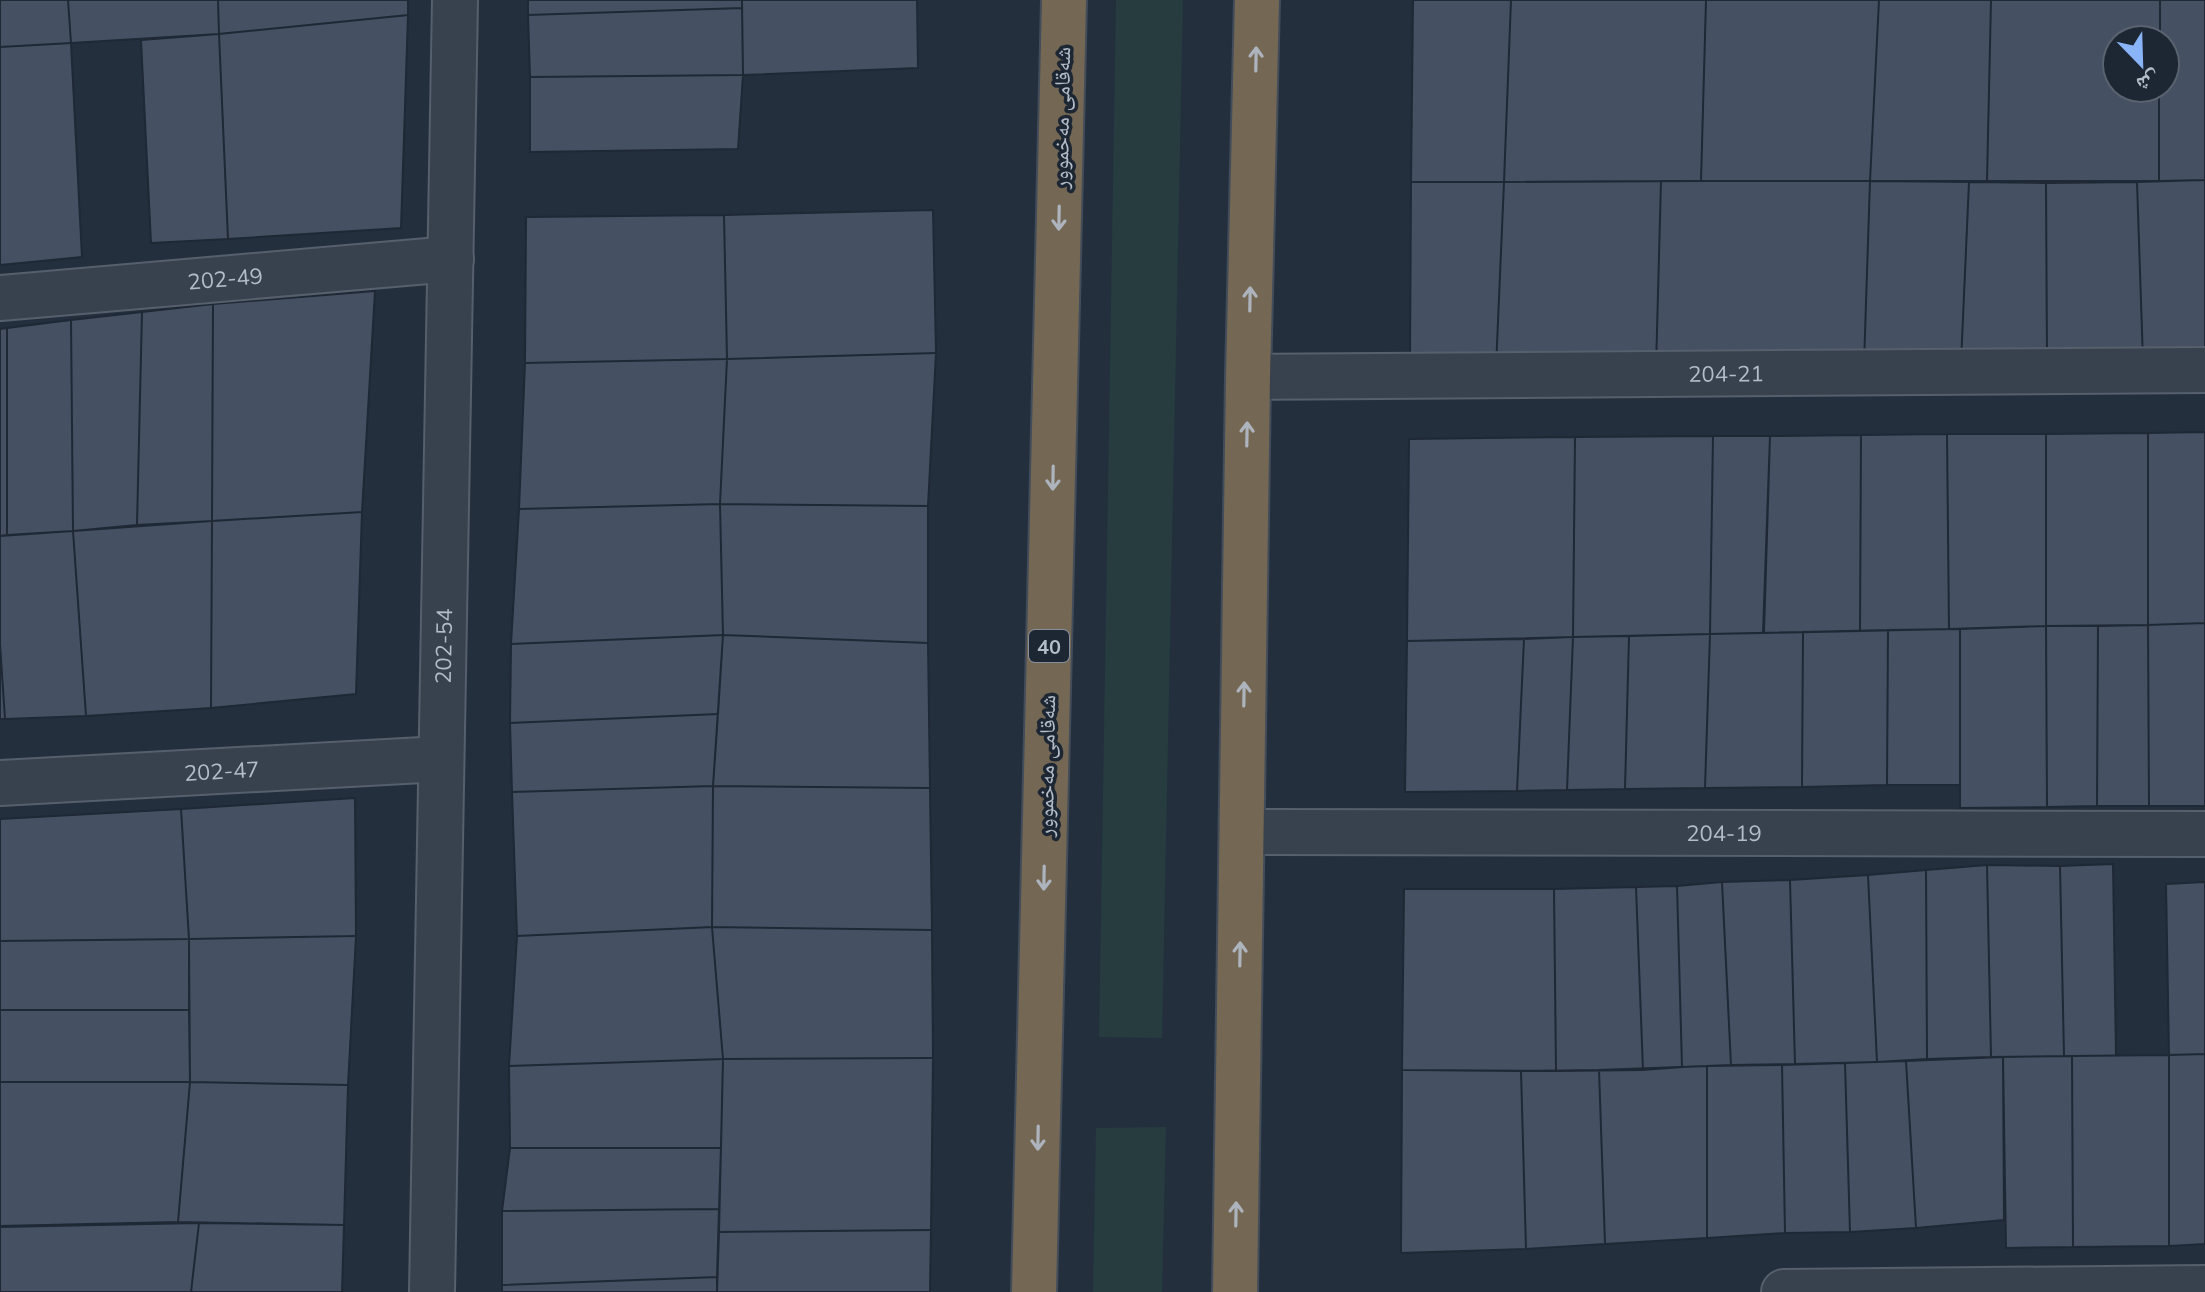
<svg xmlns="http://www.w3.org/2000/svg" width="2205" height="1292" font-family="Mulish,'Noto Naskh Arabic',sans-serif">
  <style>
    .green { fill: #263c3f }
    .building { fill: #455162; stroke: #1f2835; stroke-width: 2 }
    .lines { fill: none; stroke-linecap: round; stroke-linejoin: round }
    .street-casing { stroke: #565f6c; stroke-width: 48 }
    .highway-casing { stroke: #434c59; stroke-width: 48 }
    .street { stroke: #38414e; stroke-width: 44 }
    .highway { stroke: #746855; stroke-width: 44 }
    .oneway { stroke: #aeb4bd }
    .labels { text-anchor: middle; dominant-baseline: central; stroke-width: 7; stroke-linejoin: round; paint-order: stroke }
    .shield { fill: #1d2633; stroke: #878f9c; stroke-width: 2 }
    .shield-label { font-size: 20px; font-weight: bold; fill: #b4bcc9 }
    .street-label { font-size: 22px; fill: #b4bcc9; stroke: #1d2633 }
  </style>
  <rect width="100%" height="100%" fill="#242f3e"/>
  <path class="green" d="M1116,0H1183L1162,1038L1099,1037Z
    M1166,1127L1162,1292H1093L1096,1128Z"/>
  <path class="building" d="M0,0H68L71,43L0,47Z
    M68,0H218L219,34L71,43Z
    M218,0H408V15L219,34Z
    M528,0H742V8L528,15Z
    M742,0H917L918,68L743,75Z
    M1413,0H1511L1504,182H1411Z
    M1511,0H1706L1701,181L1504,182Z
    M1706,0H1879L1870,181H1701Z
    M1879,0H1991L1987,181H1870Z
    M1991,0H2160V40H2117V88H2159V181H1987Z
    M2160,0H2205V180L2159,181V88H2165V40H2160Z
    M742,8L743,75L530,77L528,15Z
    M408,15L401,228L228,239L219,34Z
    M219,34L228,239L151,243L141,40Z
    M71,43L82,257L0,265V47Z
    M743,75L738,149L530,152V77Z
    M2205,180V360L2143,361L2137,182Z
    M1661,181H1870L1864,364L1656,369Z
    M1661,181L1656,369L1496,368L1504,182Z
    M1870,181L1969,182L1961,363L1864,364Z
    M1411,182H1504L1496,368L1410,363Z
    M1969,182L2046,183L2047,363H1961Z
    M2137,182L2143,361L2047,363L2046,183Z
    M933,210L936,353L727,359L724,215Z
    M724,215L727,359L525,363L526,217Z
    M375,291L362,512L212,521L213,304Z
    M213,304L212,521L137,525L142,312Z
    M142,312L137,525L73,531L71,320Z
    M71,320L73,531L7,535V328Z
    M7,328V535L0,536V329Z
    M936,353L928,506L720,504L727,359Z
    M727,359L720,504L519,509L525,363Z
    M2205,432V623L2148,625V433Z
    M2148,433V625L2046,626V434Z
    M1947,434H2046V626L1949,629Z
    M1947,434L1949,629L1860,631L1861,435Z
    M1861,435L1860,631L1764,633L1770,436Z
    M1713,436L1710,634L1573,637L1575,437Z
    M1713,436H1770L1763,633L1710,634Z
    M1575,437L1573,637L1407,641L1409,439Z
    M720,504L928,506V643L723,635Z
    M720,504L723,635L511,644L519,509Z
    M362,512L356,694L211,708L212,521Z
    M212,521L211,708L86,716L73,531Z
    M73,531L86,716L5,719L0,644V536Z
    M2205,623V806H2149L2148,625Z
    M2148,625L2149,806H2097L2098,626Z
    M2046,626L2047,807L1960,808V629Z
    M2046,626H2098L2097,806L2047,807Z
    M1960,629V785H1887L1888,630Z
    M1888,630L1887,785L1802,787L1803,632Z
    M1803,632L1802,787L1705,788L1710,634Z
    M1710,634L1705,788L1625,789L1629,636Z
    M723,635L718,714L510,723L511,644Z
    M723,635L928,643L930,788L713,786Z
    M1629,636L1625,789L1567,790L1573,637Z
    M1573,637L1567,790L1517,791L1524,639Z
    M1524,639L1517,791L1405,792L1407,641Z
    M0,644L5,719H0Z
    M718,714L713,786L512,792L510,723Z
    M713,786L712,927L517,936L512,792Z
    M713,786L930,788L932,930L712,927Z
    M355,798L356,936L189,939L181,809Z
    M181,809L189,939L0,941V819Z
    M2113,864L2116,1056H2064L2060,866Z
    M1987,865L1991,1057L1927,1059L1926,870Z
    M1987,865L2060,866L2064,1056L1991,1057Z
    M1926,870L1927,1059L1877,1062L1868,875Z
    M1868,875L1877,1062L1795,1064L1790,880Z
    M1790,880L1795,1064L1731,1065L1722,882Z
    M1722,882L1731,1065L1682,1067L1677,886Z
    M2205,882V1054L2169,1055L2166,884Z
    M1677,886L1682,1067L1643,1070L1636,887Z
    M1636,887L1643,1070L1556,1071L1554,889Z
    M1404,889H1554L1556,1071L1402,1070Z
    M712,927L723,1059L509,1066L517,936Z
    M712,927L932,930L933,1058L723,1059Z
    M356,936L348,1085L190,1082L189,939Z
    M189,939V1010H0V941Z
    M0,1010H189L190,1082H0Z
    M2205,1054V1244L2169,1246V1055Z
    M2169,1055V1246L2073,1247L2072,1056Z
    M2072,1056L2073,1247L2006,1248L2003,1057Z
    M2003,1057L2004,1220L1916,1228L1906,1061Z
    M933,1058L931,1230L719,1232L723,1059Z
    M723,1059L721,1148H510L509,1066Z
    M1906,1061L1916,1228L1850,1232L1845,1063Z
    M1845,1063L1850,1232L1785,1233L1782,1065Z
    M1782,1065L1785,1233L1707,1238V1066Z
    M1707,1066V1238L1605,1244L1599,1070Z
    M1402,1070L1521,1071L1526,1249L1401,1253Z
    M1599,1070L1605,1244L1526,1249L1521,1071Z
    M0,1082H190L178,1222L0,1226Z
    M190,1082L348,1085L344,1225L178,1222Z
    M510,1148H721L719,1209L502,1211Z
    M719,1209L717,1277L502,1285V1211Z
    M199,1223L191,1292H0V1227Z
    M199,1223L344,1225L342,1292H191Z
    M931,1230L930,1292H717L719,1232Z
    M717,1277V1292H502V1285Z"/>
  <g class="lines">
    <g class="street-casing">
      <g id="street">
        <path id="s1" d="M0,298L451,259"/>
        <path id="s2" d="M1248,377L2205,370"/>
        <path id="s3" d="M0,783L441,759"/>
        <path id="s4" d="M1242,832L2205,834"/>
        <path id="s5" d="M432,1292L455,0"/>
        <path d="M1784,1292L2205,1288"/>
      </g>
    </g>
    <g class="highway-casing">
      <path id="highway" d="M1034,1292L1064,0
        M1235,1292L1248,377L1257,0"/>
    </g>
    <use href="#street" class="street"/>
    <use href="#highway" class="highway"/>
  </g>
  <defs><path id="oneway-shaft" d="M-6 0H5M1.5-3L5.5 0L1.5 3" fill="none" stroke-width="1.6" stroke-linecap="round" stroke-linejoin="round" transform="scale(2)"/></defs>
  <g class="oneway">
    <use href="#oneway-shaft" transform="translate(1256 59) rotate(-89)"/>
    <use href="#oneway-shaft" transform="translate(1059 218) rotate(91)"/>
    <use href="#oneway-shaft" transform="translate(1250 299) rotate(-89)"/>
    <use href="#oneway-shaft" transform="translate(1247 434) rotate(-89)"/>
    <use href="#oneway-shaft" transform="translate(1053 478) rotate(91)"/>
    <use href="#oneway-shaft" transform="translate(1244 694) rotate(-89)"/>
    <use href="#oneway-shaft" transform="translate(1044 878) rotate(91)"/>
    <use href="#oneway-shaft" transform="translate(1240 954) rotate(-89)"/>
    <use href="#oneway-shaft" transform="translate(1038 1138) rotate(91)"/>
    <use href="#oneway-shaft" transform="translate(1236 1214) rotate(-89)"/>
  </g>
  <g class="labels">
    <rect class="shield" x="1029" y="630" width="40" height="32" rx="6"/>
    <g class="shield-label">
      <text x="1049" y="646">40</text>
    </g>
    <g class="street-label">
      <text transform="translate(1061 118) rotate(-89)">شەقامی مەخموور</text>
      <text stroke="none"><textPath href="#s1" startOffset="226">202-49</textPath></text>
      <text stroke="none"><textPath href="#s2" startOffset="478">204-21</textPath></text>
      <text stroke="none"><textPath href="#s5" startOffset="646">202-54</textPath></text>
      <text transform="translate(1046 766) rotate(-89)">شەقامی مەخموور</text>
      <text stroke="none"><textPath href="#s3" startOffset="222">202-47</textPath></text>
      <text stroke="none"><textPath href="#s4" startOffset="482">204-19</textPath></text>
    </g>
  </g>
  <g transform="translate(2141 64) rotate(157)"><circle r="38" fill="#1d2633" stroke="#59626f" stroke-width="2"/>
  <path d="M0-6L14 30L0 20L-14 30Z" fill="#8ab4f8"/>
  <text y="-12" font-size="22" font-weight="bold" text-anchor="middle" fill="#b4bcc9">ش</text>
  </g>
</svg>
